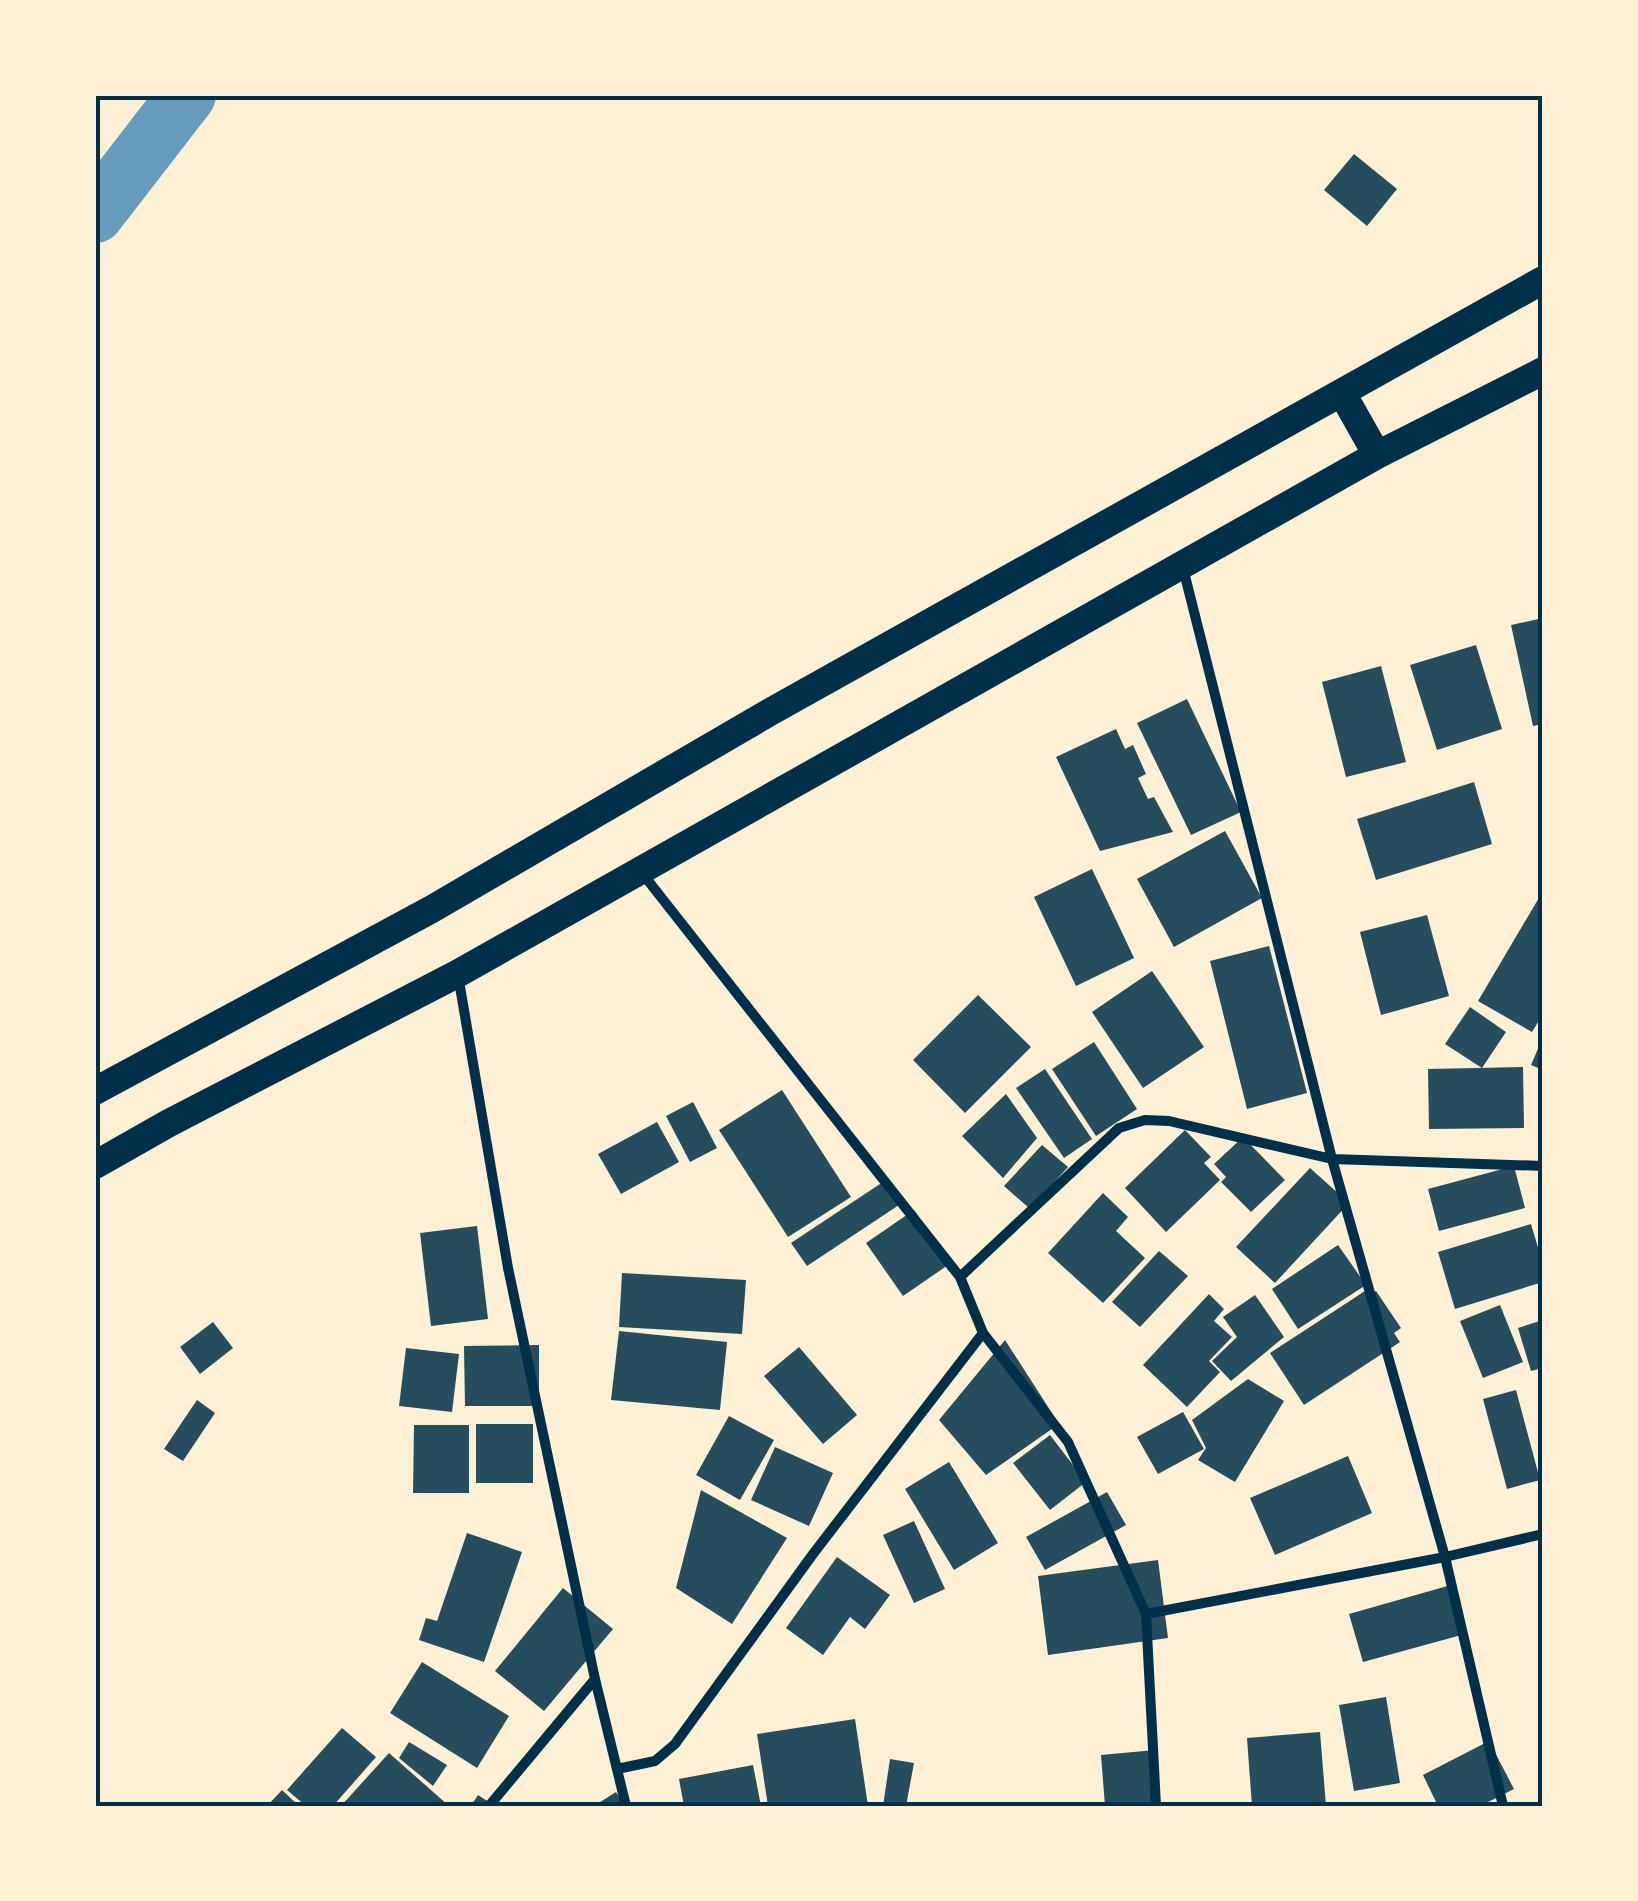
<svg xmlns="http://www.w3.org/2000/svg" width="1638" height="1901" font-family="Overpass,sans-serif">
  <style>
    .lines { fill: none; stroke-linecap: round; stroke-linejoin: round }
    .river { stroke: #669bbc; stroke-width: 58 }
    .building { fill: #264d5e }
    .minor { stroke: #003049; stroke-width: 10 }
    .trunk { stroke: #003049; stroke-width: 28 }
    .neatline { fill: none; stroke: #003049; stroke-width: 4 }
  </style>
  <rect width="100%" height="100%" fill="#fdf0d5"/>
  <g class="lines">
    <path class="river" d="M95,214L187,95"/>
  </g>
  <path class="building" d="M1354,154L1397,189L1367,226L1324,190Z
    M1543,618V724L1533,726L1511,625Z
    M1476,645L1502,729L1437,750L1410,665Z
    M1381,666L1406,762L1346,777L1322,682Z
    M1187,699L1241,812L1191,835L1137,723Z
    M1116,729L1125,749L1133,745L1146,774L1138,778L1148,799L1154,797L1173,832L1100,851L1056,757Z
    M1474,782L1492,844L1376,880L1357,819Z
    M1225,831L1262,898L1174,947L1137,879Z
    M1092,869L1134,958L1076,986L1034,897Z
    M1543,891V1014L1532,1032L1478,1001Z
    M1427,915L1449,996L1381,1015L1360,932Z
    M1269,946L1307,1093L1247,1109L1210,961Z
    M1152,971L1204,1047L1143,1088L1092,1012Z
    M978,995L1031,1047L965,1113L913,1060Z
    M1470,1007L1506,1032L1482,1068L1445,1044Z
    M1543,1037V1070L1531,1065Z
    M1094,1042L1137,1109L1096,1136L1052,1069Z
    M1523,1067L1524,1128L1429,1129L1428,1069Z
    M1045,1069L1092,1139L1064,1158L1016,1088Z
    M782,1090L851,1197L788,1237L719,1130Z
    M1006,1094L1037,1138L1003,1178L962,1136Z
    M693,1102L717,1148L690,1162L666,1116Z
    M657,1122L679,1162L621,1194L598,1154Z
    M1185,1130L1211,1157L1204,1163L1220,1180L1166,1232L1125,1188Z
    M1243,1137L1285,1180L1251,1212L1221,1182L1226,1177L1214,1164Z
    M1042,1145L1068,1167L1030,1209L1004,1186Z
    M1514,1166L1525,1208L1439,1231L1428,1189Z
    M1310,1168L1349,1203L1275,1283L1236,1247Z
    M883,1182L899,1205L807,1266L791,1243Z
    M1103,1193L1128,1217L1116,1231L1145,1258L1103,1303L1048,1253Z
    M914,1210L951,1263L903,1296L866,1243Z
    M1531,1224L1543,1264V1282L1455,1309L1438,1252Z
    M477,1226L488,1319L431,1326L420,1233Z
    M1338,1245L1366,1285L1298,1329L1272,1289Z
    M1159,1251L1188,1276L1140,1327L1112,1302Z
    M622,1273L746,1280L742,1334L619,1327Z
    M1365,1291L1369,1296L1376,1291L1401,1328L1394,1333L1400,1342L1304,1405L1270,1353Z
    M1209,1294L1224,1309L1214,1321L1232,1337L1209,1361L1220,1372L1187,1407L1143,1365Z
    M1255,1295L1284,1337L1231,1381L1212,1361L1237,1337L1223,1317Z
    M1500,1305L1523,1362L1483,1378L1460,1321Z
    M1543,1320V1368L1531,1371L1518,1328Z
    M213,1322L233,1348L200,1374L180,1347Z
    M619,1331L727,1342L720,1410L611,1400Z
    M1005,1340L1059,1424L986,1475L939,1420Z
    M539,1345V1406H465L464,1346Z
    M799,1347L857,1415L823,1444L764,1376Z
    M406,1348L459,1354L452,1412L399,1406Z
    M1248,1379L1284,1401L1235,1482L1198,1460L1206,1448L1192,1420Z
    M1516,1390L1540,1480L1507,1489L1483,1399Z
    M197,1400L215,1413L183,1461L164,1449Z
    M1183,1412L1204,1449L1158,1474L1137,1437Z
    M729,1416L774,1440L740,1500L696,1475Z
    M476,1424H533V1483H476Z
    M414,1425H469V1493H413Z
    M1050,1435L1086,1482L1050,1510L1013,1463Z
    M775,1447L833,1473L809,1526L751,1500Z
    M1348,1456L1372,1513L1275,1555L1250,1498Z
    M949,1462L998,1543L954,1570L905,1489Z
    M701,1490L787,1538L732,1624L676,1588Z
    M1107,1492L1126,1525L1045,1570L1026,1537Z
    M914,1521L945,1589L914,1603L883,1535Z
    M467,1533L522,1552L484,1662L419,1640L426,1618L437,1621Z
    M837,1557L890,1595L865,1629L850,1617L823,1655L786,1628Z
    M1158,1560L1168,1638L1048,1655L1038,1576Z
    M1451,1585L1465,1634L1363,1662L1349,1614Z
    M563,1588L613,1629L544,1711L495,1671Z
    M422,1662L509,1716L477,1768L390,1713Z
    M1386,1697L1400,1783L1354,1791L1339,1705Z
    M855,1719L868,1806H768L757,1734Z
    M342,1728L376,1757L333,1806H306L287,1790Z
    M1320,1732L1326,1806H1252L1247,1738Z
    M1489,1741L1514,1789L1480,1806H1438L1423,1775Z
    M409,1742L447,1765L433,1786L399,1758Z
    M1155,1750L1159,1806H1105L1101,1755Z
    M389,1753L449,1806H341Z
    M890,1759L914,1763L906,1806H883Z
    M753,1765L761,1806H684L679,1779Z
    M282,1790L299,1806H267Z
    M616,1792L625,1806H594Z
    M478,1795L495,1806H471Z"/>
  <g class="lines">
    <path class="minor" d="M1183,568L1332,1159L1445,1557L1503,1806
      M642,873L960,1277L983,1333L1068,1442L1146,1614L1156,1806
      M458,975L508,1268L595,1679L626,1806
      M960,1277L1119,1128L1145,1120L1169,1121L1332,1159L1543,1166
      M1146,1614L1445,1557L1543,1534
      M617,1769L655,1761L675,1744L813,1554L983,1333
      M489,1806L595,1679"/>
    <path class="trunk" d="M1342,393L1377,455
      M95,1091L432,909L770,712L1543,280
      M95,1165L169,1123L457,974L1377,455L1543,371"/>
  </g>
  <rect width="1638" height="1901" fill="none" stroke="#fdf0d5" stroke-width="195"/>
  <rect x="98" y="98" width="1442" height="1706" class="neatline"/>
</svg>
